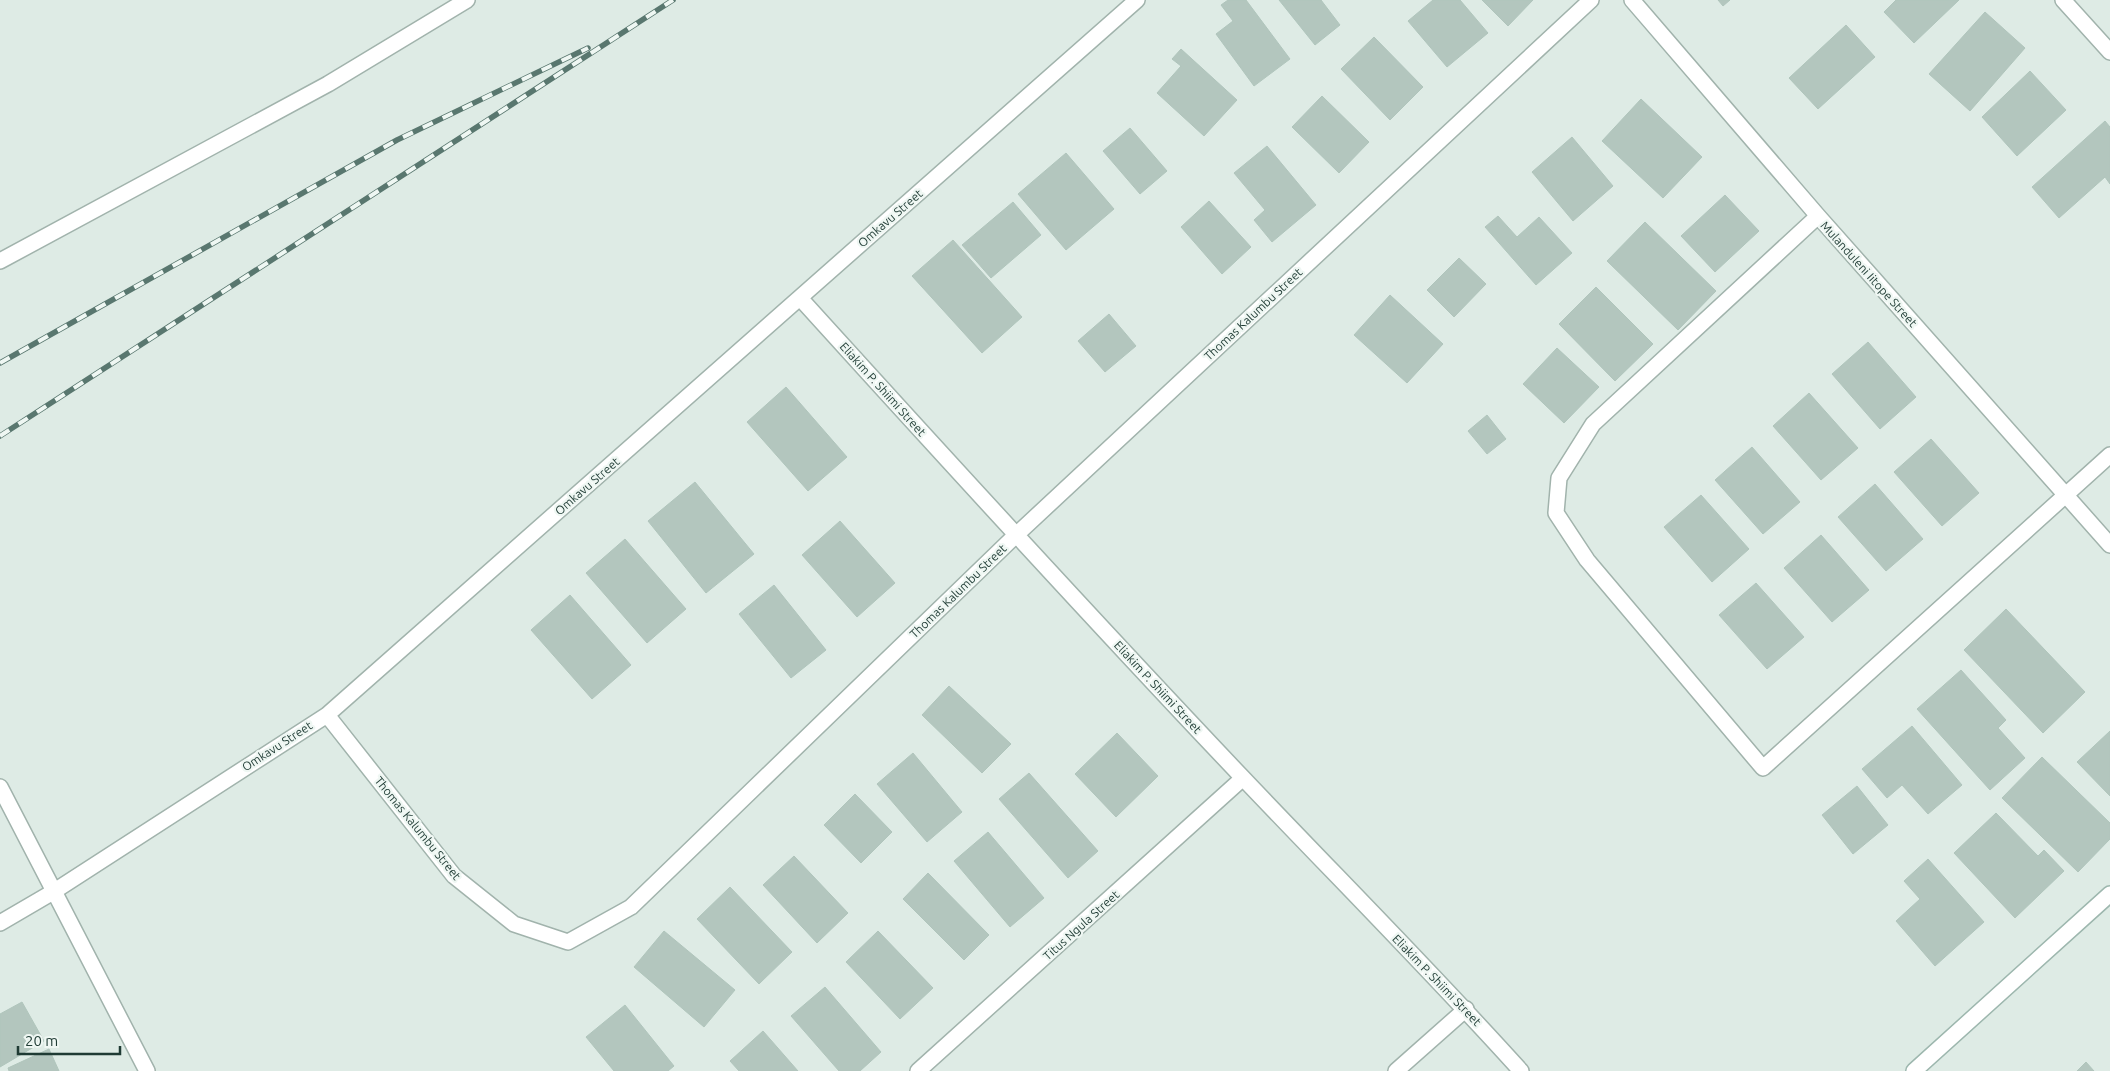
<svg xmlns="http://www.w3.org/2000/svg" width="2110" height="1071" font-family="Ubuntu,sans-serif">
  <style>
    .building { fill: #b3c6be; stroke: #b0c5bc }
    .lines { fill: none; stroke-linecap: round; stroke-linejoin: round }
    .lane-casing { stroke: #a1b3ac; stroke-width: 18 }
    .street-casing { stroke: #a1b3ac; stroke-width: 18 }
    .secondary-casing { stroke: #9db7ae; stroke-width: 18 }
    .lane { stroke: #fff; stroke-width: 15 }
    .street { stroke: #fff; stroke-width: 15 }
    .secondary { stroke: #fff; stroke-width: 15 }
    .rail-casing { stroke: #59776f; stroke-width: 5.5 }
    .rail { stroke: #eff7f3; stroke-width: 4; stroke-dasharray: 11; stroke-linecap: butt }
    .labels { text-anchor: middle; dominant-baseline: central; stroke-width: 4.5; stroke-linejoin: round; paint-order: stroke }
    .street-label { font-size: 12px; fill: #1f3b34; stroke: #eff7f3 }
  </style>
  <rect width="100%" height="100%" fill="#deebe5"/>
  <path class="building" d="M1228,0H1246L1290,59L1254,86L1216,34L1233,21L1221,5Z
    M1279,0H1321L1340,25L1315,45Z
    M1433,0H1460L1488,33L1447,67L1408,21Z
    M1482,0H1533L1508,26Z
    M1718,0H1730L1723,6Z
    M1896,0H1959L1914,43L1884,12Z
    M1985,12L2025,48L1970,111L1929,74Z
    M1846,25L1875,57L1818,109L1789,78Z
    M1374,37L1423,87L1390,120L1341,69Z
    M1181,49L1237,100L1204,136L1157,93L1181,66L1172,59Z
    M2030,71L2066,110L2017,156L1982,117Z
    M1322,96L1369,142L1339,173L1292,127Z
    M1641,99L1702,157L1663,198L1602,141Z
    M2105,121L2110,127V184L2105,177L2059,218L2032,187Z
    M1130,128L1167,171L1140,194L1103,151Z
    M1572,137L1613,186L1573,221L1532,172Z
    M1267,146L1316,205L1272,242L1254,220L1265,210L1234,173Z
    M1066,153L1114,209L1066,250L1018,194Z
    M1725,195L1759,231L1715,272L1681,236Z
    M1209,201L1251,247L1222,274L1181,227Z
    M1013,202L1041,235L991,278L962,245Z
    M1498,216L1517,237L1539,217L1572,253L1536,285L1485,227Z
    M1645,222L1716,291L1678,330L1607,261Z
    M953,240L1022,317L982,353L912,276Z
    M1459,258L1486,284L1454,317L1427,290Z
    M1596,287L1653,344L1615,381L1559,324Z
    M1390,295L1443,344L1407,383L1354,335Z
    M1109,314L1136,346L1105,372L1078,341Z
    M1868,342L1916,397L1880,429L1832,374Z
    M1557,348L1599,387L1564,423L1523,384Z
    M786,387L847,457L808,491L747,422Z
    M1809,393L1858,448L1821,480L1773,426Z
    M1487,415L1506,439L1487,454L1468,431Z
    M1931,439L1979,493L1942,526L1894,472Z
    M1752,447L1800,502L1763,534L1715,480Z
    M695,482L754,554L706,593L648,521Z
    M1875,484L1923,539L1886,571L1838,517Z
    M1701,495L1749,549L1712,582L1664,527Z
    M840,521L895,583L857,617L802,555Z
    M1821,535L1869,590L1832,622L1784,568Z
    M625,539L686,609L647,643L586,573Z
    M1756,583L1804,637L1767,669L1719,615Z
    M774,585L826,650L791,678L739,614Z
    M570,595L631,665L592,699L531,630Z
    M2006,609L2085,692L2043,733L1964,650Z
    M1961,670L2006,720L1998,728L2025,758L1990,790L1917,709Z
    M949,686L1011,744L982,773L922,715Z
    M1912,726L1962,785L1928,814L1902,785L1887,798L1862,769Z
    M2110,731V796L2077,762Z
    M1117,733L1158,776L1116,817L1075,774Z
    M913,753L962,812L927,842L877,784Z
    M2042,757L2110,823V839L2078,872L2002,798Z
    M1029,773L1098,851L1068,878L999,799Z
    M1857,786L1888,825L1853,854L1822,815Z
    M855,794L892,832L861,863L824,825Z
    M1996,813L2038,856L2044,850L2064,871L2015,918L1954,853Z
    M988,832L1044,898L1010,927L954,861Z
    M794,856L848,913L817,943L763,885Z
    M1928,859L1984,922L1935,966L1896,921L1920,899L1904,881Z
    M928,873L989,935L964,960L903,899Z
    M730,887L792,952L759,984L697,919Z
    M664,931L735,990L704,1027L634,967Z
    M878,931L933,988L900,1019L846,962Z
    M825,987L881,1052L860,1071H839L791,1016Z
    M22,1002L44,1041L0,1067V1014Z
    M625,1005L674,1066L668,1071H614L586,1037Z
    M763,1031L798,1071H739L730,1061Z
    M49,1049L59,1071H9L8,1068Z
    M2086,1062L2094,1071H2077Z"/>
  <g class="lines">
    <g class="lane-casing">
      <path id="lane" d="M1396,1071L1466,1009"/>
    </g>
    <g class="street-casing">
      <path id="street" d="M1632,0L1818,216L2110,545
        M2063,0L2110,52
        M1818,216L1593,424L1559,478L1556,513L1587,560L1763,768L2110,455
        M0,261L328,84L467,0
        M800,298C946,459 1093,620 1243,778C1336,876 1431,971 1521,1071
        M327,715L454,876L514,924L568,942L631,907L1016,535L1591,0
        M0,787L147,1071
        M0,923L53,892L327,715L1137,0
        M918,1071L1243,778"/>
    </g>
    <g class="secondary-casing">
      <path id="secondary" d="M1914,1071L2110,894"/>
    </g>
    <use href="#lane" class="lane"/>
    <use href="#street" class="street"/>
    <use href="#secondary" class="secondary"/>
    <g class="rail-casing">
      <path id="rail" d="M0,363L397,140L588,48
        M0,436L673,0"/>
    </g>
    <use href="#rail" class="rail"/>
  </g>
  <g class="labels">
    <g class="street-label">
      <text transform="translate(890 218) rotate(-41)">Omkavu Street</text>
      <text transform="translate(1869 274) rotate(48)">Mulanduleni Iitope Street</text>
      <text transform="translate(1253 314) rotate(-43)">Thomas Kalumbu Street</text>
      <text transform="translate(883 389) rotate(48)">Eliakim P. Shiimi Street</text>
      <text transform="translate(587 486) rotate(-41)">Omkavu Street</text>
      <text transform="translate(958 591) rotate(-44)">Thomas Kalumbu Street</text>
      <text transform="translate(1158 687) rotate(47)">Eliakim P. Shiimi Street</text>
      <text transform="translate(277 746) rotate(-33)">Omkavu Street</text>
      <text transform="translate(418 828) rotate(51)">Thomas Kalumbu Street</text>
      <text transform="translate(1081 925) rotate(-42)">Titus Ngula Street</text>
      <text transform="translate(1437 980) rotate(46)">Eliakim P. Shiimi Street</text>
    </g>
  </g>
  <path d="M18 1046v8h102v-8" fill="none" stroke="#1f3b34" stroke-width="2.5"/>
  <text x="25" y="1046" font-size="15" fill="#1f3b34" stroke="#eff7f3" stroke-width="4" paint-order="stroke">20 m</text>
</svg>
